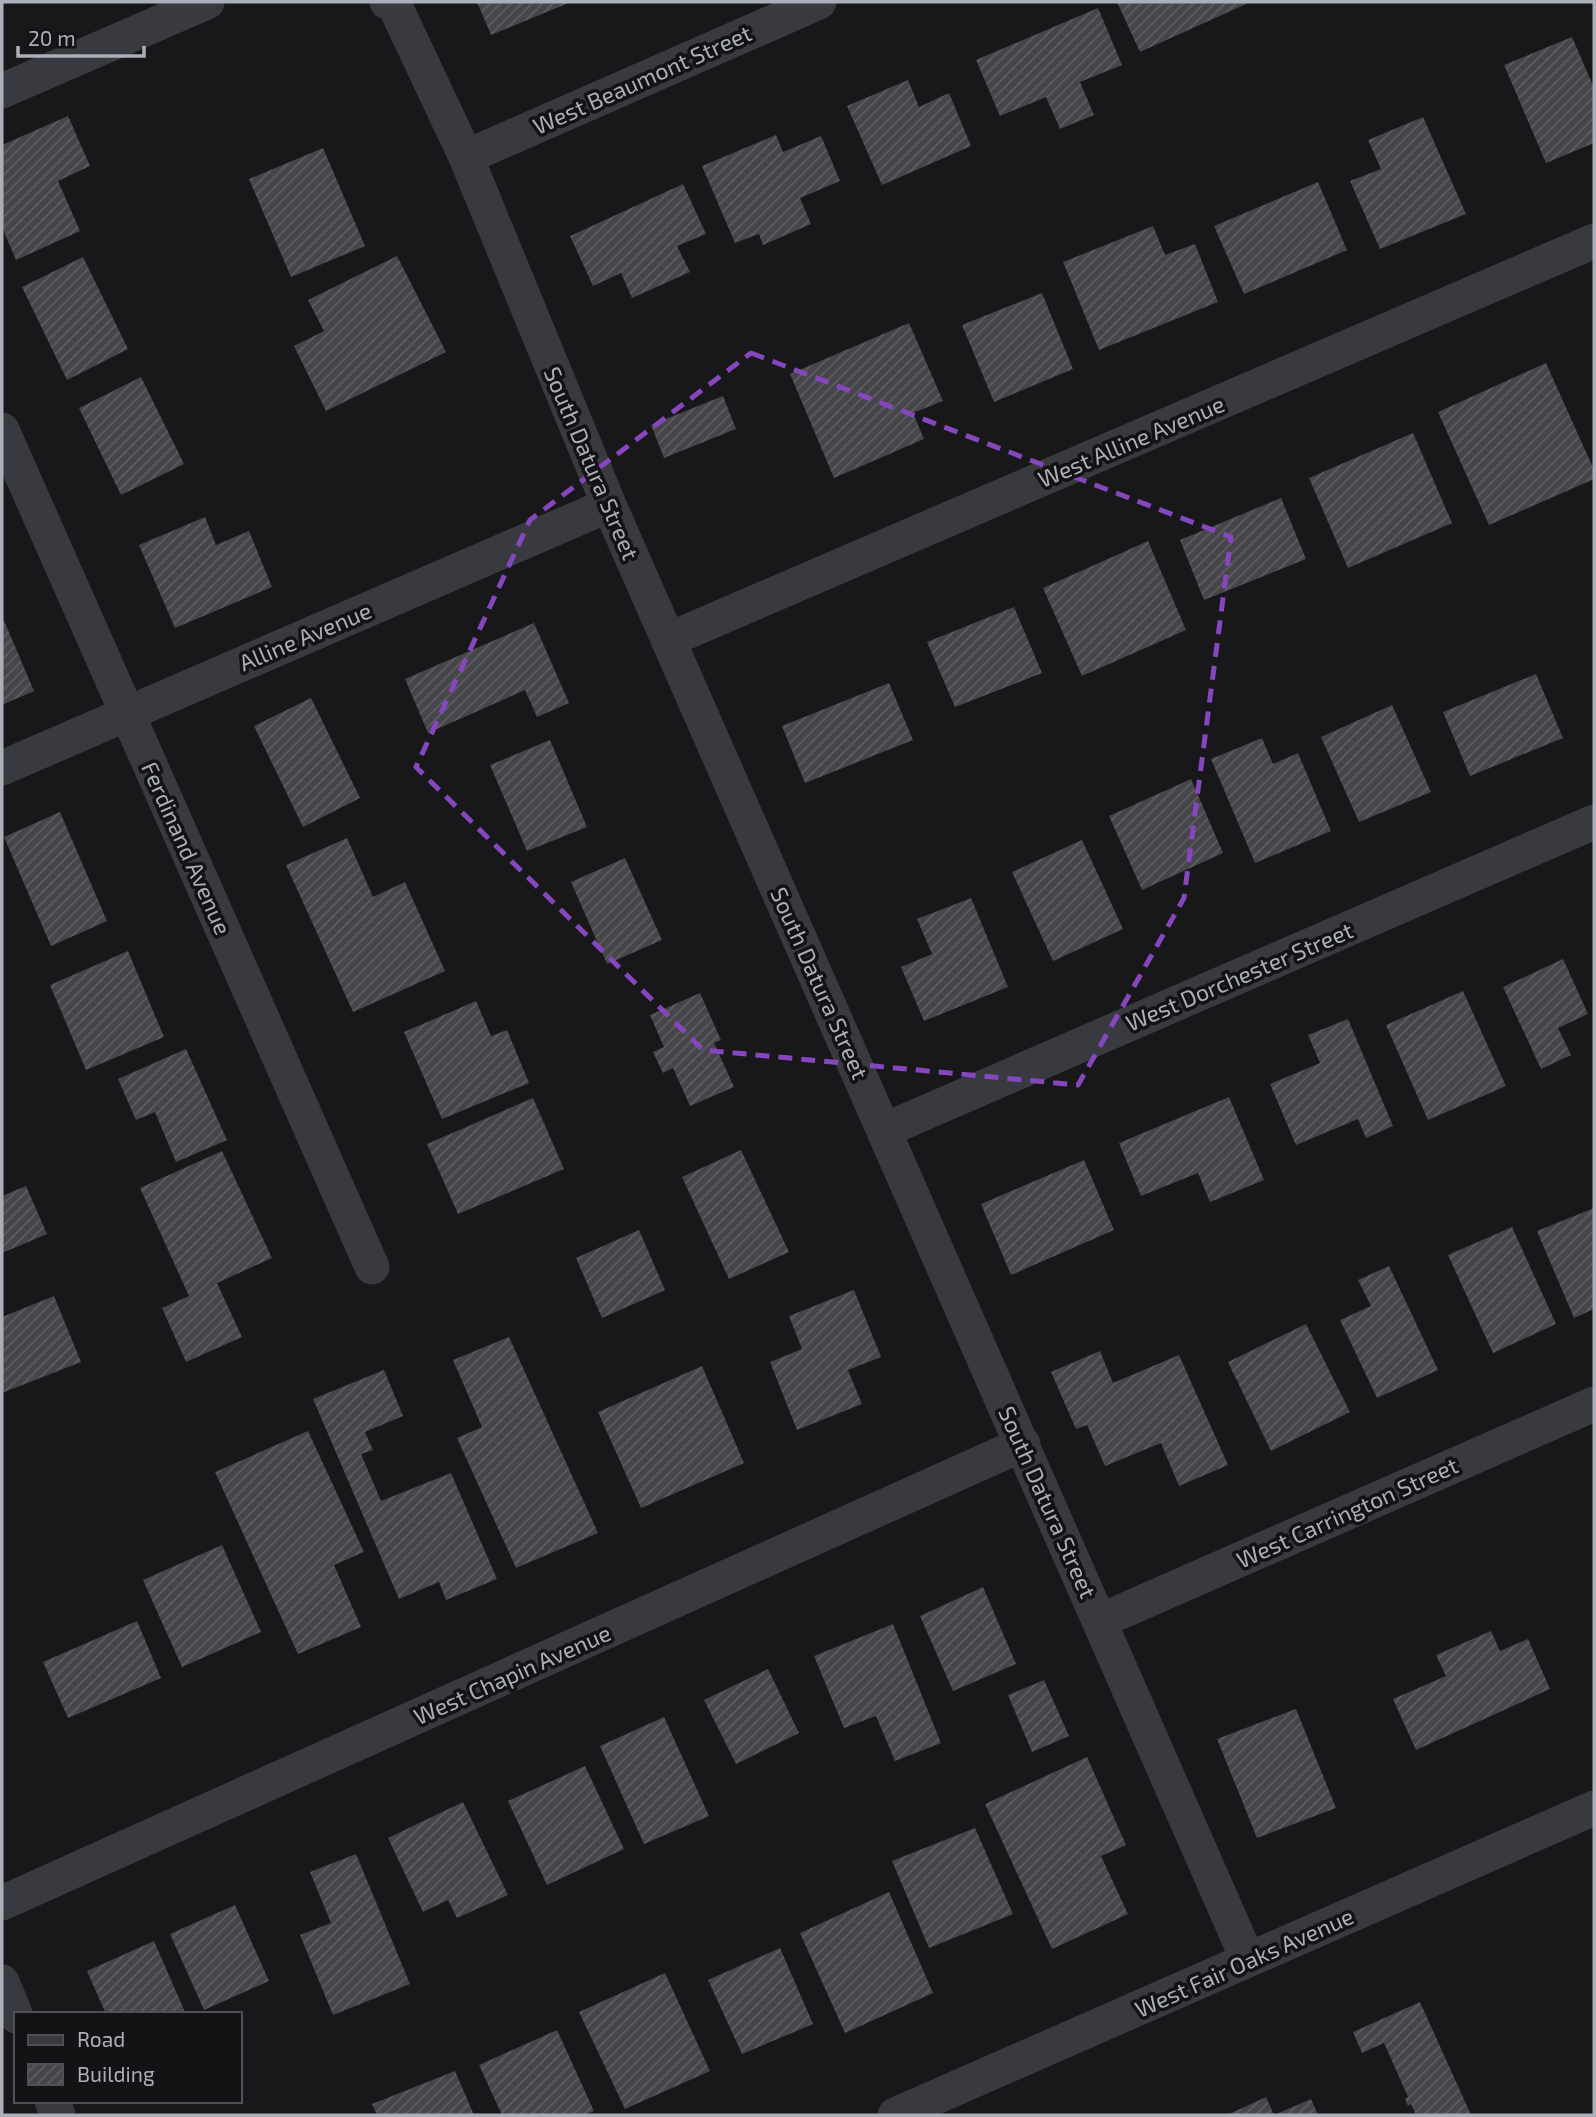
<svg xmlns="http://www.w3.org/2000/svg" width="1596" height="2117" font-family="'Exo 2',sans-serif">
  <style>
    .building { fill: url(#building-hatch) }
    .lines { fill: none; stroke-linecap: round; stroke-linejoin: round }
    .minor { stroke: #393a3f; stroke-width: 35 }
    .marked { fill: none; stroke: #8546be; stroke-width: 5; stroke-dasharray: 14 9; stroke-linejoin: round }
    .labels { text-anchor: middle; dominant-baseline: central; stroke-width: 7; stroke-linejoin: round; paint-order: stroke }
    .street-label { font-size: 23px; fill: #abafb9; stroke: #131315 }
  </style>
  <defs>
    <pattern id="building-hatch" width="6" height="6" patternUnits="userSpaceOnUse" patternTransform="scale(1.75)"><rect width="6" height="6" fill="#45454a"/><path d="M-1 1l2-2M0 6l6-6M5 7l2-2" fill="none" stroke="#5d5d62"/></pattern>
  </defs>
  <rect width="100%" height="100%" fill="#18181a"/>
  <path class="building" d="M477,2H571L491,35Z
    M1117,2H1245L1246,4L1140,52Z
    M1098,8L1122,65L1080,82L1094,115L1060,129L1046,97L1000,116L976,60Z
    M1572,37L1594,88V143L1546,163L1504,65Z
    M908,80L919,107L949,93L971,146L882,185L847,106Z
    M68,116L90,166L58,181L80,231L16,260L2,227V145Z
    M1423,117L1466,214L1380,249L1350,181L1381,169L1368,140Z
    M776,135L783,152L821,136L840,181L800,198L811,224L763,245L759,234L735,243L702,166Z
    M323,148L365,246L291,277L249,179Z
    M1318,182L1347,250L1244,294L1214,226Z
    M683,184L706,234L677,246L690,272L632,298L621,273L593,286L570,236Z
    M1153,226L1165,255L1195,244L1218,302L1099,350L1063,262Z
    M397,256L446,352L326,411L294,346L324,331L308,300Z
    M83,257L128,349L67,380L22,287Z
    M1042,293L1073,369L994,402L962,325Z
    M909,323L943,401L913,413L924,439L834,478L790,374Z
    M1546,363L1594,470V479L1489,525L1438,412Z
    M141,377L184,464L121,495L79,408Z
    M723,396L736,429L664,458L651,425Z
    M1413,433L1452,523L1348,568L1309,478Z
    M1281,498L1306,559L1204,600L1180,540Z
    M205,517L216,545L249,531L272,587L175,628L139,545Z
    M1148,541L1186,630L1082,676L1043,588Z
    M1014,607L1042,673L955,707L927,642Z
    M2,616L34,691L2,705Z
    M534,623L569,703L537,717L525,690L428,733L405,679Z
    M1536,674L1563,738L1470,776L1443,712Z
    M889,683L913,740L805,783L782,726Z
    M311,698L360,798L303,827L254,726Z
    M1392,705L1431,792L1359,822L1321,737Z
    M1262,738L1273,764L1298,753L1331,831L1255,863L1211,759Z
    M550,740L587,827L527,851L490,765Z
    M1191,779L1223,853L1142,890L1109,816Z
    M60,812L107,921L51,946L4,837Z
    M347,838L373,897L405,882L445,971L353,1012L286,865Z
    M1082,840L1123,929L1053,961L1012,872Z
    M625,858L662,940L607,964L571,882Z
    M971,898L1008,987L924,1021L901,967L932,954L917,919Z
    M128,951L164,1037L86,1070L50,985Z
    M1563,959L1588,1014L1558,1028L1571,1055L1541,1069L1503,987Z
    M1463,991L1506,1086L1428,1120L1386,1025Z
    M700,993L721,1040L714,1043L734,1087L690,1106L673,1068L663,1073L653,1052L664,1047L650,1015Z
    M476,1001L491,1036L507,1030L529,1083L442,1119L404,1032Z
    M1348,1019L1393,1126L1366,1138L1358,1119L1296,1145L1270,1084L1320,1063L1308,1035Z
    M186,1049L227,1140L176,1162L155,1112L136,1120L118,1079Z
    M1229,1097L1264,1180L1210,1202L1198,1173L1141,1196L1119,1143Z
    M533,1098L564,1169L458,1214L427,1144Z
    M741,1150L789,1252L729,1279L682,1177Z
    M222,1151L272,1258L217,1283L242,1337L186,1362L162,1308L189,1296L140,1188Z
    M1084,1160L1114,1230L1011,1275L981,1204Z
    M26,1186L47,1234L2,1253V1196Z
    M1594,1208V1309L1574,1318L1537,1231Z
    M1512,1227L1556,1324L1493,1353L1448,1255Z
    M639,1230L665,1290L602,1318L576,1258Z
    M1389,1266L1438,1370L1377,1398L1340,1320L1371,1306L1358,1280Z
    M854,1290L881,1357L848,1370L862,1404L797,1430L770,1362L802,1349L789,1316Z
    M54,1296L81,1362L2,1393V1317Z
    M1306,1324L1350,1412L1271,1451L1228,1362Z
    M509,1337L598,1533L516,1568L457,1438L482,1427L453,1360Z
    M1100,1351L1113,1383L1179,1355L1228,1465L1179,1486L1161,1443L1105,1466L1087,1425L1076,1429L1051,1372Z
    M702,1366L744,1463L641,1508L598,1412Z
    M384,1370L403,1416L365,1432L373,1450L361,1454L381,1501L451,1473L497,1579L446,1600L439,1582L399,1599L313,1399Z
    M308,1431L364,1552L334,1565L361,1627L298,1654L215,1472Z
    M222,1545L261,1632L182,1667L143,1580Z
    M983,1587L1016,1664L953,1691L920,1616Z
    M137,1621L161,1678L68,1718L43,1662Z
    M893,1624L941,1743L895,1761L876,1716L844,1728L814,1656Z
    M1491,1631L1500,1651L1528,1639L1550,1689L1416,1750L1393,1699L1446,1676L1436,1655Z
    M768,1669L799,1733L736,1764L704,1700Z
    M1044,1680L1069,1736L1032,1752L1008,1695Z
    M1296,1709L1336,1808L1257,1838L1217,1739Z
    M664,1717L709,1816L644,1844L600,1746Z
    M1087,1757L1126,1845L1101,1856L1128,1914L1052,1949L985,1804Z
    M585,1766L624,1849L547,1885L508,1801Z
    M463,1802L508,1895L457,1918L448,1900L423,1912L388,1838Z
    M975,1828L1013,1914L929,1948L892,1861Z
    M356,1854L410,1984L333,2015L300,1935L331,1923L310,1872Z
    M889,1892L933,1993L845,2033L800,1933Z
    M235,1905L269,1981L204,2010L170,1934Z
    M154,1941L185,2012L181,2014H106L87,1971Z
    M780,1948L813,2024L742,2054L708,1980Z
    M665,1973L710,2071L625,2109L579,2012Z
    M1420,2002L1471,2115H1416L1411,2104L1408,2106L1405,2099L1408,2097L1384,2043L1362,2053L1353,2032Z
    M557,2030L594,2111L584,2115H502L479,2065Z
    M455,2071L474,2115H377L372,2104Z
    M1266,2097L1274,2115L1311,2099L1318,2115H1227Z"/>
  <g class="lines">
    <path class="minor" d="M387,2L394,4L466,157L609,505L1248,1960
      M2,91L207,2
      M466,157L819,2
      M2,430L372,1267
      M668,640L1594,241
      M2,768L609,505
      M885,1130L1594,822
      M1100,1621L1594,1404
      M2,1903L1023,1444
      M2,1982L16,2016
      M52,2101L58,2115
      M895,2115L1594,1808"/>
  </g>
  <path class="marked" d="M751,353L1231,537L1184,898L1078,1085L703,1050L416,767L530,520Z"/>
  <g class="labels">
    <g class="street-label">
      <text transform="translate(642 79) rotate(-24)">West Beaumont Street</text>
      <text transform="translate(1131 441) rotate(-23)">West Alline Avenue</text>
      <text transform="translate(592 463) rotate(67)">South Datura Street</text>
      <text transform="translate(305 636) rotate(-23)">Alline Avenue</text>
      <text transform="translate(187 848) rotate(66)">Ferdinand Avenue</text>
      <text transform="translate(1239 976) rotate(-23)">West Dorchester Street</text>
      <text transform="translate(820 983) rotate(66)">South Datura Street</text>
      <text transform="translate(1048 1502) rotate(66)">South Datura Street</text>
      <text transform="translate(1347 1512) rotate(-24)">West Carrington Street</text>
      <text transform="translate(512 1674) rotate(-24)">West Chapin Avenue</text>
      <text transform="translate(1244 1962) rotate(-24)">West Fair Oaks Avenue</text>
    </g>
  </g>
  <rect width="1596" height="2117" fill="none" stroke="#abafb9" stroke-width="7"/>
  <rect x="14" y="2012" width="228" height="91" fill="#131315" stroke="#505157" stroke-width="2"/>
  <rect x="28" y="2035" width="35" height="10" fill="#393a3f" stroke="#505157" stroke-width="2"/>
  <text x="77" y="2047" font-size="21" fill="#abafb9">Road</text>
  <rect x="28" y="2064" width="35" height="21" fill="url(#building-hatch)" stroke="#505157" stroke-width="2"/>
  <text x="77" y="2082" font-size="21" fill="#abafb9">Building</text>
  <path d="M18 46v10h126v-10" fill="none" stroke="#abafb9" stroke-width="3.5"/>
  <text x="28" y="46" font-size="21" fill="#abafb9" stroke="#131315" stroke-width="5" paint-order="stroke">20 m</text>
</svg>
